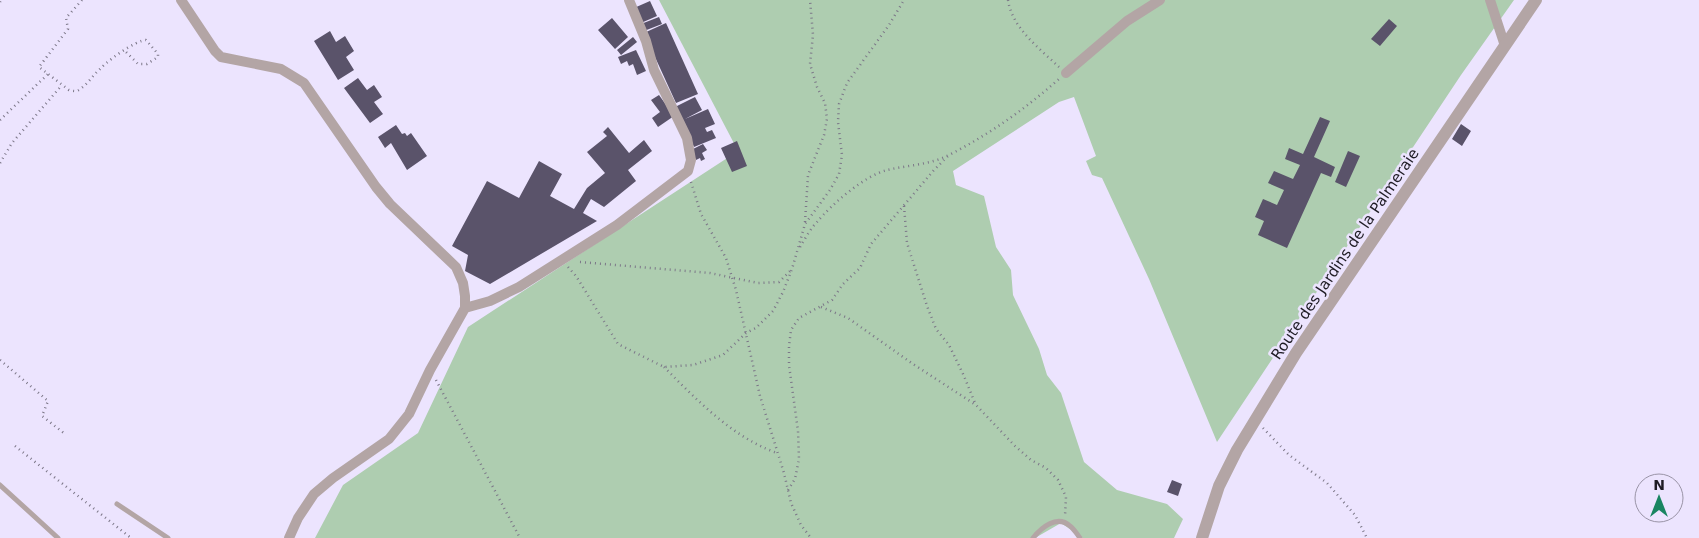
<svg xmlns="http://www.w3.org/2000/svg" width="1699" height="538" font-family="'DejaVu Sans',sans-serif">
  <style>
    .green { fill: #aecdb0 }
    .building { fill: #5a536a }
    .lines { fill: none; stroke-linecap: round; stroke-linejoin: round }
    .path { stroke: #7c7788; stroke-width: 2.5; stroke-dasharray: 1 4; stroke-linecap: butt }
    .service { stroke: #b3a5a5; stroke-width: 5 }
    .minor { stroke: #b3a5a5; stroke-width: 10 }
    .tertiary { stroke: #b3a5a5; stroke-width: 12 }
    .labels { text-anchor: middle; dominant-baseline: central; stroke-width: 5; stroke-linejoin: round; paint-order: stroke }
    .street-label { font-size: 15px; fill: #1f1c25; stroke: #ece4fe }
  </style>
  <rect width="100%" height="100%" fill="#ece4fe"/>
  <path class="green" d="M659,0H1514L1461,75L1217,442L1149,279L1102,178L1092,175L1086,161L1096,156L1074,97L1059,102L953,171L956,185L984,196L996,247L1011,270L1013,295L1039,349L1047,375L1061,393L1084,462L1117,490L1167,504L1183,519L1174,538H1083L1061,523L1035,538H315L343,485L418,433L468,327L738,151Z"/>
  <path class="building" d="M650,1L657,16L641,23L634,8Z
    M659,17L662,24L644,31L641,24Z
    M612,18L628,37L615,49L598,30Z
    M1389,19L1397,26L1380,46L1371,39Z
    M666,23L698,94L676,103L644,33Z
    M330,31L336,42L345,36L354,51L346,57L354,70L338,80L314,41Z
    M633,37L637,42L621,55L617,50Z
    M636,50L646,71L637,75L633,64L629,66L627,61L621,64L618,57Z
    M358,78L367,90L374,85L382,97L374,102L383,114L370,123L344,88Z
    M659,95L674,116L658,127L652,118L660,112L651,100Z
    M695,97L702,110L685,119L708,109L715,124L705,128L707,132L712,130L716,138L694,147L675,107Z
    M1320,117L1330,121L1314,157L1335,167L1331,177L1321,173L1287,248L1258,235L1264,221L1255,217L1263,199L1277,205L1284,190L1268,183L1274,171L1293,179L1300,165L1285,159L1289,148L1303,154Z
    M1461,124L1471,131L1462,146L1452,139Z
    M396,125L402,134L405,133L407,136L411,133L427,156L407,170L391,143L385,148L378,137Z
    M608,127L629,153L644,140L652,151L628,170L636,181L604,207L591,199L583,213L597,221L490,284L465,271L468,255L452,246L487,181L519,198L539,161L562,174L550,196L574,209L587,188L605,173L587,152L607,136L603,132Z
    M737,141L747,166L732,172L721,148Z
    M703,144L707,150L702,153L705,159L701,161L700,158L696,160L691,150Z
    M1348,151L1360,156L1346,187L1335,182Z
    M1172,480L1182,484L1178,496L1167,492Z"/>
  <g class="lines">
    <path class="path" d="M82,0L66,18L68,29L39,67L69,90C73,91 77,92 80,89C88,84 93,75 100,69C107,61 136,40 146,40L158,54V57L147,64H138L125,51
      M1008,0C1012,28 1039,48 1059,67
      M0,2L1,0
      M0,120L48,74
      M0,163L12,143L62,85
      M691,182L701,214L726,258L736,290L760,396L784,473L791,503L801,525L811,538
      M904,206L907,243L927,306L936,329L949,345L964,376L975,403
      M805,222L808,175L824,135L827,119L825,103L817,87L810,64L813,35L810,0
      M800,247C805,239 810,229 817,222C832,204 864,176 887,170C908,165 930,165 949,155C990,134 1025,109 1059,79
      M580,262L710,273L758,283L779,282L792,269
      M568,267L576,276L618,344L664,367L693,365L723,355L746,333L756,328L773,311L783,292L792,269L805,224L830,190L839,174L842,155L838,122L839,104L847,83L889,25L904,0
      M821,307L848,318L913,364L976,405L1015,446L1031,460L1046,468L1058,480L1066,497L1065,516
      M0,360L48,401L42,416L65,434
      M664,367C697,400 732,437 777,453
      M436,380L520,538
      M1263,428L1289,455L1327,483L1355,515L1367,538
      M15,446L131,538
      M788,490L795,479L799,459L798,431L789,365V346L791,330L799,318L832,300L843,284L860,268L871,244L934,170L948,156"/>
    <path class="service" d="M0,485L58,538
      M117,504L168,538
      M1033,538C1041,528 1057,514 1070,526C1074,529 1077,534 1080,538"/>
    <path class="minor" d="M181,0L215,51L221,57L281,69L304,83L376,187L390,204L456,267L463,283L465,296V308L430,370L409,414L389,439L333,478L314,494L298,518L289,538
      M1490,0L1505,46
      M1066,73L1127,21L1160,0
      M465,308L490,301L519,287L617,225L688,171L691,160L687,138L654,70L646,41L629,0"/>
    <path class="tertiary" d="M1202,538L1219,486L1237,450L1296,353L1536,0"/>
  </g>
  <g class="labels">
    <g class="street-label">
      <text transform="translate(1345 254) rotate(-56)">Route des Jardins de la Palmeraie</text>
    </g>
  </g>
  <g transform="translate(1659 498)"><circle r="24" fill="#ece4fe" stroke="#9a94a7"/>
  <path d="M0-4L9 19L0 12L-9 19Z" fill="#198561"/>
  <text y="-8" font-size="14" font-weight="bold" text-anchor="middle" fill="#1f1c25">N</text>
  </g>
</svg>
